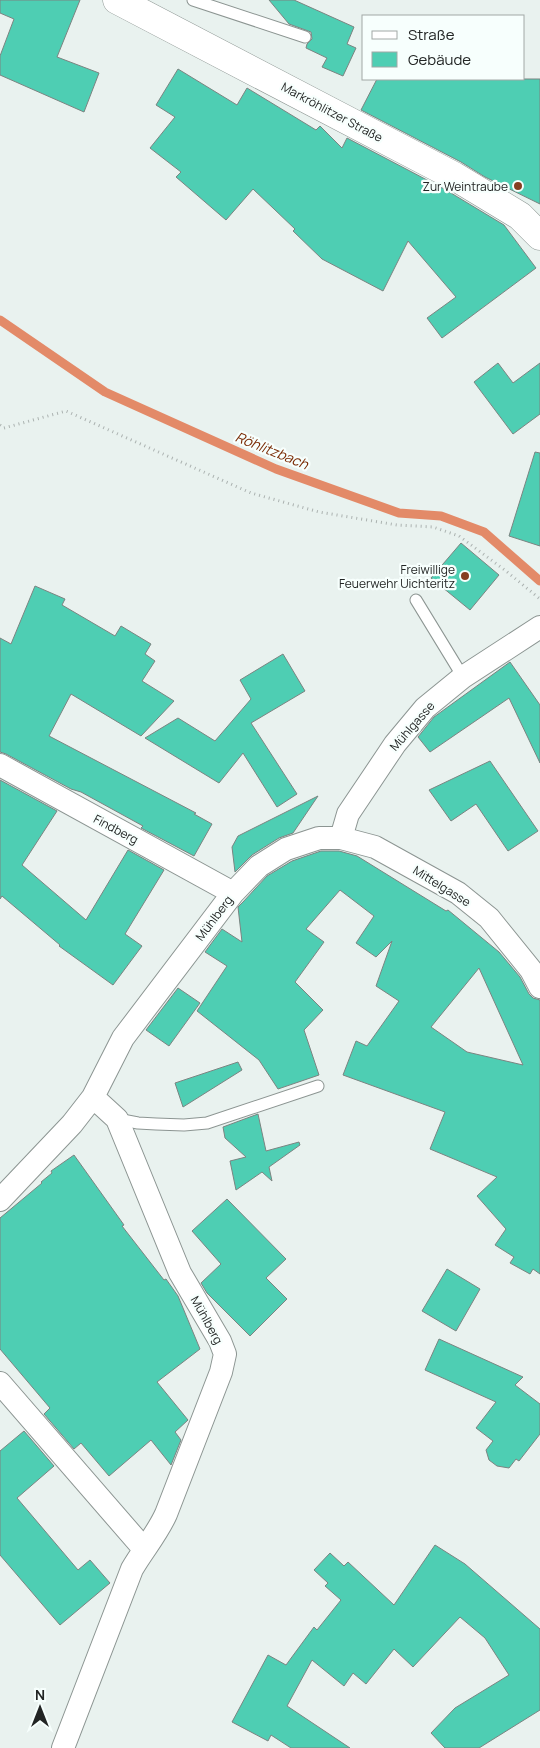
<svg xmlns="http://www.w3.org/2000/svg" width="540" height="1748" font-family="Manrope,sans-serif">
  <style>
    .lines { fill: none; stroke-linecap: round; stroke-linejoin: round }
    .stream { stroke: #e38a68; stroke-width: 9 }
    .building { fill: #4eceb3; stroke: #7b8481; fill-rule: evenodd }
    .service-casing { stroke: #8c9592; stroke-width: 13 }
    .minor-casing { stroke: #8c9592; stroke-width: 24 }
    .secondary-casing { stroke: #8c9592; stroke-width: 29 }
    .path { stroke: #abb2b0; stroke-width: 3; stroke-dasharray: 1 4; stroke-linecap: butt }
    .service { stroke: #fff; stroke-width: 11 }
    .minor { stroke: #fff; stroke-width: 22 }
    .secondary { stroke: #fff; stroke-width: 28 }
    .poi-dot { fill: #863e21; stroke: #f7fffd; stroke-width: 2 }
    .labels { text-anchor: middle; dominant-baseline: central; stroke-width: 4.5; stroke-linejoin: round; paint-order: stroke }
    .street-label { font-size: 12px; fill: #222524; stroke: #f7fffd }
    .poi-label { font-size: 12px; fill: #222524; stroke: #f7fffd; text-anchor: end }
    .water-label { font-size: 14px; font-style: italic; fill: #792902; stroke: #f7fffd }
  </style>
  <rect width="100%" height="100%" fill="#e9f2ef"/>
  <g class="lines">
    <path class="stream" d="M0,320L105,392L276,469L399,513L441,516L484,532L540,581"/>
  </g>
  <path class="building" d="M0,0H80L57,57L99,73L84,112L0,75V56L14,19L0,13Z
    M269,0H294L354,27L347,44L356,48L343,76L322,67L327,58L306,48L307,44L312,39L311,32L289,24Z
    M178,69L237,105L247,88L316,130L320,126L342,148L347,138L446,190L504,225L536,268L442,338L427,318L456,297L408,241L383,291L322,259L293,231L295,229L253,189L226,220L176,177L181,172L150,148L175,117L156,105Z
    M377,79H540V204L485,177L461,162L361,110Z
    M498,363L513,383L540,363V414L513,434L474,382Z
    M535,452L540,453V546L509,536Z
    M461,543L499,575L470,610L431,578Z
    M35,586L65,599L62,605L115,636L121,626L151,644L145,654L155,661L142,681L174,701L141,736L71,694L49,736L196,813L194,814L212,824L194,856L141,828L143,826L81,792L71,789L6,754L0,752V638L11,644Z
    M283,654L305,691L251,723L297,794L277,807L243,753L219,783L145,738L178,718L215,741L251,699L240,680Z
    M510,662L540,705V763L509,698L430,752L418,737L434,717Z
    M490,761L538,831L508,851L476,804L451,821L429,790Z
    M0,780L57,811L22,865L86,920L128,850L164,870L125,934L142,946L113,985L59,946L60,945L2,896L0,899Z
    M318,796L293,833L279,838L252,855L235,872L232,847L238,836Z
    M321,851H339L357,856L446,911L448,910L499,952L520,977L529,994L533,998L540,1000V1274L533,1269L530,1274L510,1263L514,1257L495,1245L506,1229L477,1196L497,1177L430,1149L445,1112L343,1075L356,1041L367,1046L399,1001L376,986L392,941L376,957L356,943L374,916L340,890L306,929L324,942L295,982L323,1010L304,1030L319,1075L278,1089L259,1060L197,1011L227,966L205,952L222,929L242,942L238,907L243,902L267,876L292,861ZM479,968L523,1065L467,1052L431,1027Z
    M178,988L200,1003L169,1046L146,1030Z
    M238,1062L242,1070L183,1107L175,1083Z
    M258,1114L266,1151L299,1142L300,1145L269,1167L272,1181L262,1172L236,1190L230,1161L246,1157L225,1138L223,1127Z
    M74,1155L124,1225L122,1226L164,1280L166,1279L178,1296L200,1349L157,1382L188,1420L175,1432L181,1440L171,1465L151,1440L109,1476L81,1443L74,1449L44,1414L50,1408L0,1349V1218L42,1183L41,1182L52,1173L51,1171Z
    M227,1199L286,1259L266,1278L287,1299L250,1336L207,1293L201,1283L221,1264L192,1231Z
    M447,1269L480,1289L456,1331L422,1311Z
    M439,1339L523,1377L515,1385L540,1404V1434L519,1461L516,1459L509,1468L497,1466L489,1460L486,1450L493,1441L476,1428L496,1402L425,1370Z
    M24,1431L54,1466L17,1498L78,1570L90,1560L110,1583L60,1625L0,1555V1451Z
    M435,1545L465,1564L540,1629V1710L479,1748H445L431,1733L455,1708L509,1675L485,1638L460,1617L413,1667L394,1649L366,1684L353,1673L344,1686L312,1660L287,1706L350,1748H291L271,1735L268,1741L232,1722L268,1655L286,1665L314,1627L317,1630L341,1600L325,1586L328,1583L314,1570L330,1553L344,1566L348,1562L394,1605Z"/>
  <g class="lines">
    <g class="service-casing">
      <path id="service" d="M193,0L305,37
        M416,600L463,677
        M117,1119L138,1123L156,1124L184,1125L207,1123L318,1086"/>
    </g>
    <g class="minor-casing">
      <path id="minor" d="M0,765L233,893
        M341,838L348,814L395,744L425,708L463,677L540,627
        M0,1200L72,1124L93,1097L123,1038L233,893L259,866L286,849L319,838H341L375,847L458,893L489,918L531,970L540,987
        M0,1383L144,1549
        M63,1748L132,1569C143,1550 157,1534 166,1514L221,1372L225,1354L220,1341L180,1273L117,1119L93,1097"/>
    </g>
    <g class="secondary-casing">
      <path id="secondary" d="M117,0L454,176L520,216L540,236"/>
    </g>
    <path class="path" d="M0,425L4,428L66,411L251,493L319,512L397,525L433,527L459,536L506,571L540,599"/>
    <use href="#service" class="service"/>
    <use href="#minor" class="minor"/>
    <use href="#secondary" class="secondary"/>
  </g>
  <g class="poi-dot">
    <circle cx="518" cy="186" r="5"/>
    <circle cx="465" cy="576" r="5"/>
  </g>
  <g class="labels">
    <g class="street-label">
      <text transform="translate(332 112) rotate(28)">Markröhlitzer Straße</text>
      <text transform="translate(412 726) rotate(-49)">Mühlgasse</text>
      <text transform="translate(116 829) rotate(28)">Findberg</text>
      <text transform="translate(442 886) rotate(32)">Mittelgasse</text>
      <text transform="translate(214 918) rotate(-53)">Mühlberg</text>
      <text transform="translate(207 1320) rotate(61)">Mühlberg</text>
    </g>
    <g class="poi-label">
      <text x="508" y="186">Zur Weintraube</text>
      <text x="455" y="569">Freiwillige<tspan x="455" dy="14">Feuerwehr Uichteritz</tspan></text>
    </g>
    <g class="water-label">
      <text transform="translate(272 450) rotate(22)">Röhlitzbach</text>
    </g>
  </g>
  <rect x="362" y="15" width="162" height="65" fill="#f7fffd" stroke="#a2a8a6"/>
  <rect x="372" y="31" width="25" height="8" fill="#ffffff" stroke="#a2a8a6"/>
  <text x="408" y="40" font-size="15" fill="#222524">Straße</text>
  <rect x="372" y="52" width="25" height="15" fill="#4eceb3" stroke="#a2a8a6"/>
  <text x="408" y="65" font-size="15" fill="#222524">Gebäude</text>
  <g transform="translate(40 1708)" stroke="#f7fffd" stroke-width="4" paint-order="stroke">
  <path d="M0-4L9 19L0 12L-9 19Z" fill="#222524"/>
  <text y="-8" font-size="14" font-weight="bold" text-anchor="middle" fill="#222524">N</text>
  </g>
</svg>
